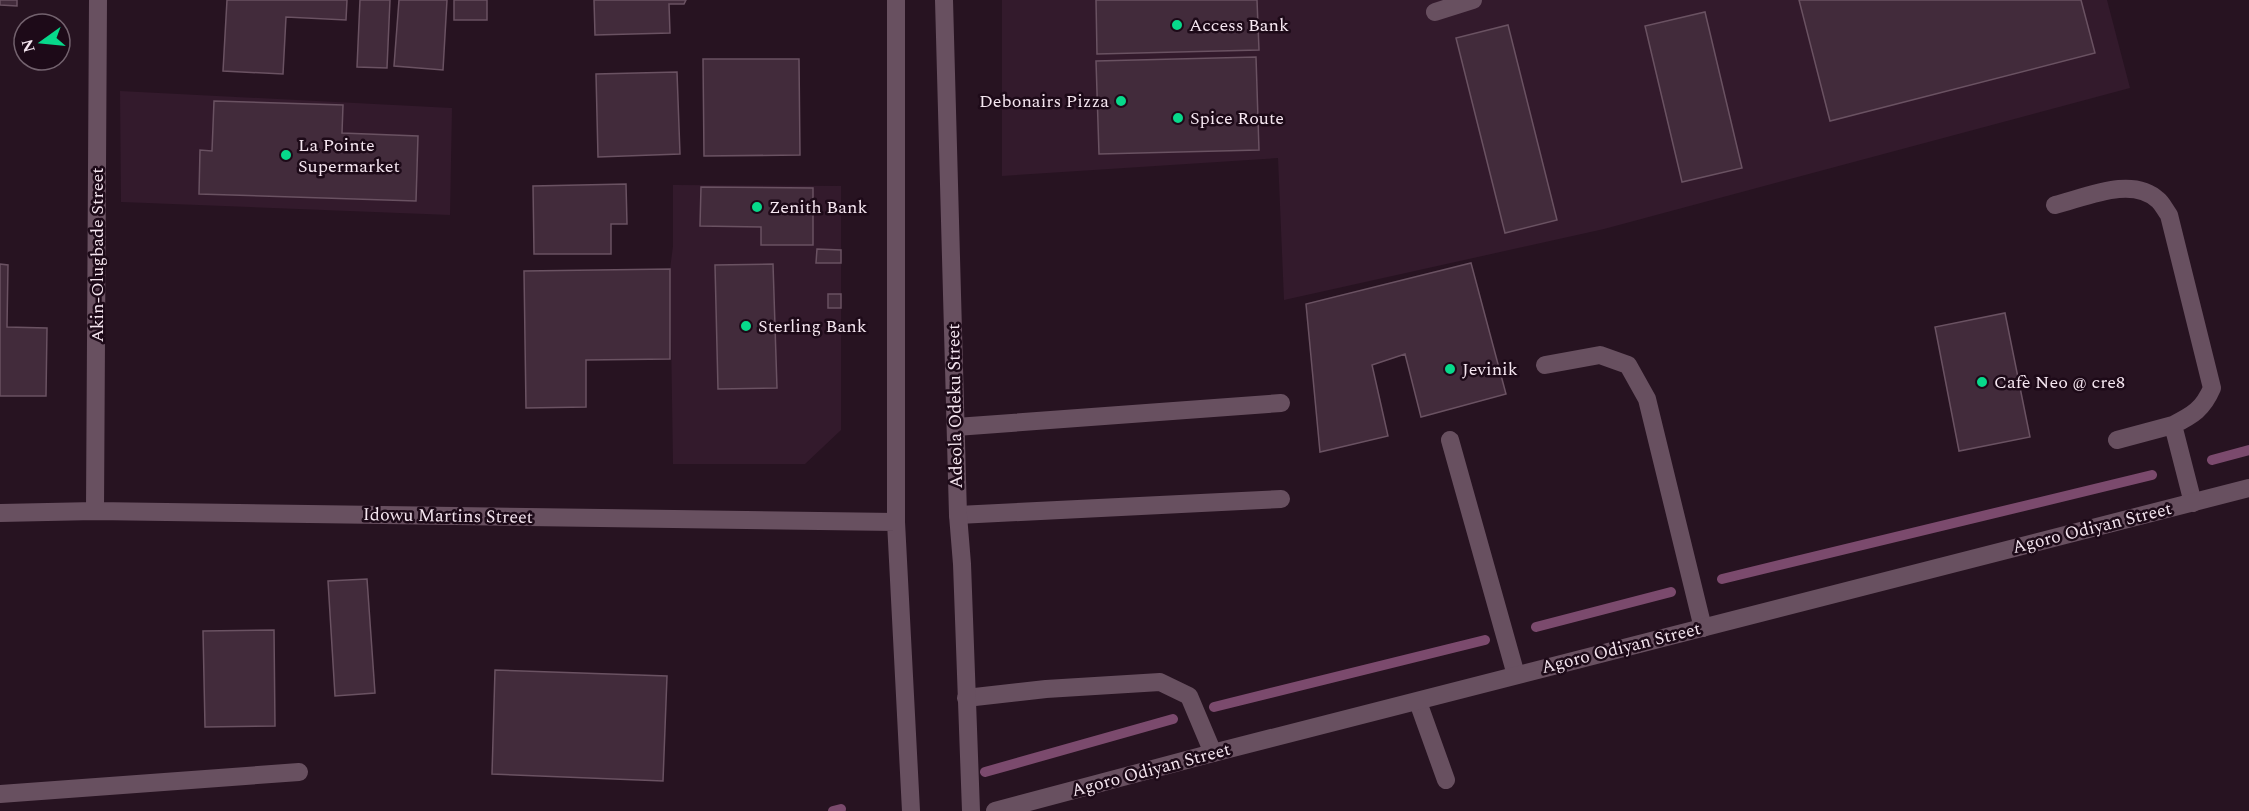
<svg xmlns="http://www.w3.org/2000/svg" width="2249" height="811" font-family="Spectral,serif">
  <style>
    .built { fill: #331a2c }
    .lines { fill: none; stroke-linecap: round; stroke-linejoin: round }
    .stream { stroke: #7b4a6d; stroke-width: 10 }
    .building { fill: #422b3b; stroke: #6a5262; stroke-width: 1.5 }
    .lane { stroke: #685060; stroke-width: 18 }
    .street { stroke: #685060; stroke-width: 18 }
    .secondary { stroke: #685060; stroke-width: 18 }
    .poi-dot { fill: #07d98b; stroke: #1d0a18; stroke-width: 2 }
    .labels { text-anchor: middle; dominant-baseline: central; stroke-width: 5; stroke-linejoin: round; paint-order: stroke }
    .poi-label { font-size: 18px; fill: #f5e6f0; stroke: #1d0a18; text-anchor: start }
    .street-label { font-size: 18px; fill: #f5e6f0; stroke: #1d0a18 }
  </style>
  <rect width="100%" height="100%" fill="#271321"/>
  <path class="built" d="M1002,0H2107L2130,88L1604,229L1284,300L1278,158L1002,176Z
    M120,91L452,108L450,215L121,202Z
    M673,185L841,186V430L805,464H673L670,269L673,246Z"/>
  <g class="lines">
    <path class="stream" d="M2212,460L2249,450
      M1722,579L2152,475
      M1536,627L1671,592
      M1214,707L1485,640
      M985,772L1173,719
      M833,811L841,809"/>
  </g>
  <path class="building" d="M0,0H17V6L0,5Z
    M227,0H347L346,20L286,17L283,74L223,71Z
    M360,0H390L387,68L357,67Z
    M399,0H447L443,70L394,66Z
    M454,0H487V20H454Z
    M594,0H686L684,4H669L670,33L595,35Z
    M1096,0H1257L1259,50L1097,54Z
    M1799,0H2081L2095,53L1830,121Z
    M1705,12L1742,168L1682,182L1645,26Z
    M1508,25L1557,220L1505,233L1456,38Z
    M1256,57L1259,150L1099,154L1096,61Z
    M703,59H799L800,155L704,156Z
    M677,72L680,154L598,157L596,74Z
    M214,101L343,105L342,133L418,136L416,201L199,194L200,150L212,151Z
    M626,184L627,224H611V254H534L533,186Z
    M701,187L813,188V245H761V227L700,226Z
    M817,249L841,250V263H816Z
    M1471,263L1506,394L1421,417L1405,354L1372,365L1388,436L1320,452L1306,304Z
    M0,264L8,265L7,327L47,328L46,396H0Z
    M773,264L777,388L718,389L715,265Z
    M670,269V359L586,360V407L526,408L524,271Z
    M828,294H841V308H828Z
    M2005,313L2030,437L1959,451L1935,327Z
    M367,579L375,693L335,696L328,581Z
    M274,630L275,726L205,727L203,631Z
    M495,670L667,676L663,781L492,774Z"/>
  <g class="lines">
    <path class="lane" d="M1435,12L1473,0
      M2055,205C2084,198 2132,175 2158,200C2162,203 2165,210 2169,215L2212,388C2203,409 2193,415 2173,425
      M1545,365L1600,355L1628,365L1647,399L1703,628
      M956,427L1281,403
      M1450,440L1516,675
      M2117,440L2173,425L2193,503
      M958,515L1281,499
      M966,698L1046,689L1160,682L1189,696L1213,753
      M1418,702L1446,780
      M0,794L299,772"/>
    <path class="street" d="M995,811L1213,753L2249,488"/>
    <path class="secondary" d="M896,0V522L911,811
      M944,0L958,515L962,564L971,811
      M95,511L98,0
      M0,513L95,511L896,522"/>
  </g>
  <g class="poi-dot">
    <circle cx="1177" cy="25" r="6"/>
    <circle cx="1121" cy="101" r="6"/>
    <circle cx="1178" cy="118" r="6"/>
    <circle cx="286" cy="155" r="6"/>
    <circle cx="757" cy="207" r="6"/>
    <circle cx="746" cy="326" r="6"/>
    <circle cx="1450" cy="369" r="6"/>
    <circle cx="1982" cy="382" r="6"/>
  </g>
  <g class="labels">
    <g class="poi-label">
      <text x="1189" y="25">Access Bank</text>
      <text x="1109" y="101" text-anchor="end">Debonairs Pizza</text>
      <text x="1190" y="118">Spice Route</text>
      <text x="298" y="145">La Pointe<tspan x="298" dy="21">Supermarket</tspan></text>
      <text x="769" y="207">Zenith Bank</text>
      <text x="758" y="326">Sterling Bank</text>
      <text x="1462" y="369">Jevinik</text>
      <text x="1994" y="382">Cafè Neo @ cre8</text>
    </g>
    <g class="street-label">
      <text transform="translate(97 255) rotate(-90)">Akin-Olugbade Street</text>
      <text transform="translate(955 406) rotate(-91)">Adeola Odeku Street</text>
      <text transform="translate(448 516) rotate(1)">Idowu Martins Street</text>
      <text transform="translate(2092 528) rotate(-14)">Agoro Odiyan Street</text>
      <text transform="translate(1621 648) rotate(-14)">Agoro Odiyan Street</text>
      <text transform="translate(1151 770) rotate(-15)">Agoro Odiyan Street</text>
    </g>
  </g>
  <g transform="translate(42 42) rotate(255)"><circle r="28" fill="#1d0a18" stroke="#73626e" stroke-width="1.5"/>
  <path d="M0-4.5L10 22L0 15L-10 22Z" fill="#07d98b"/>
  <text y="-9" font-size="16" font-weight="bold" text-anchor="middle" fill="#f5e6f0">N</text>
  </g>
</svg>
